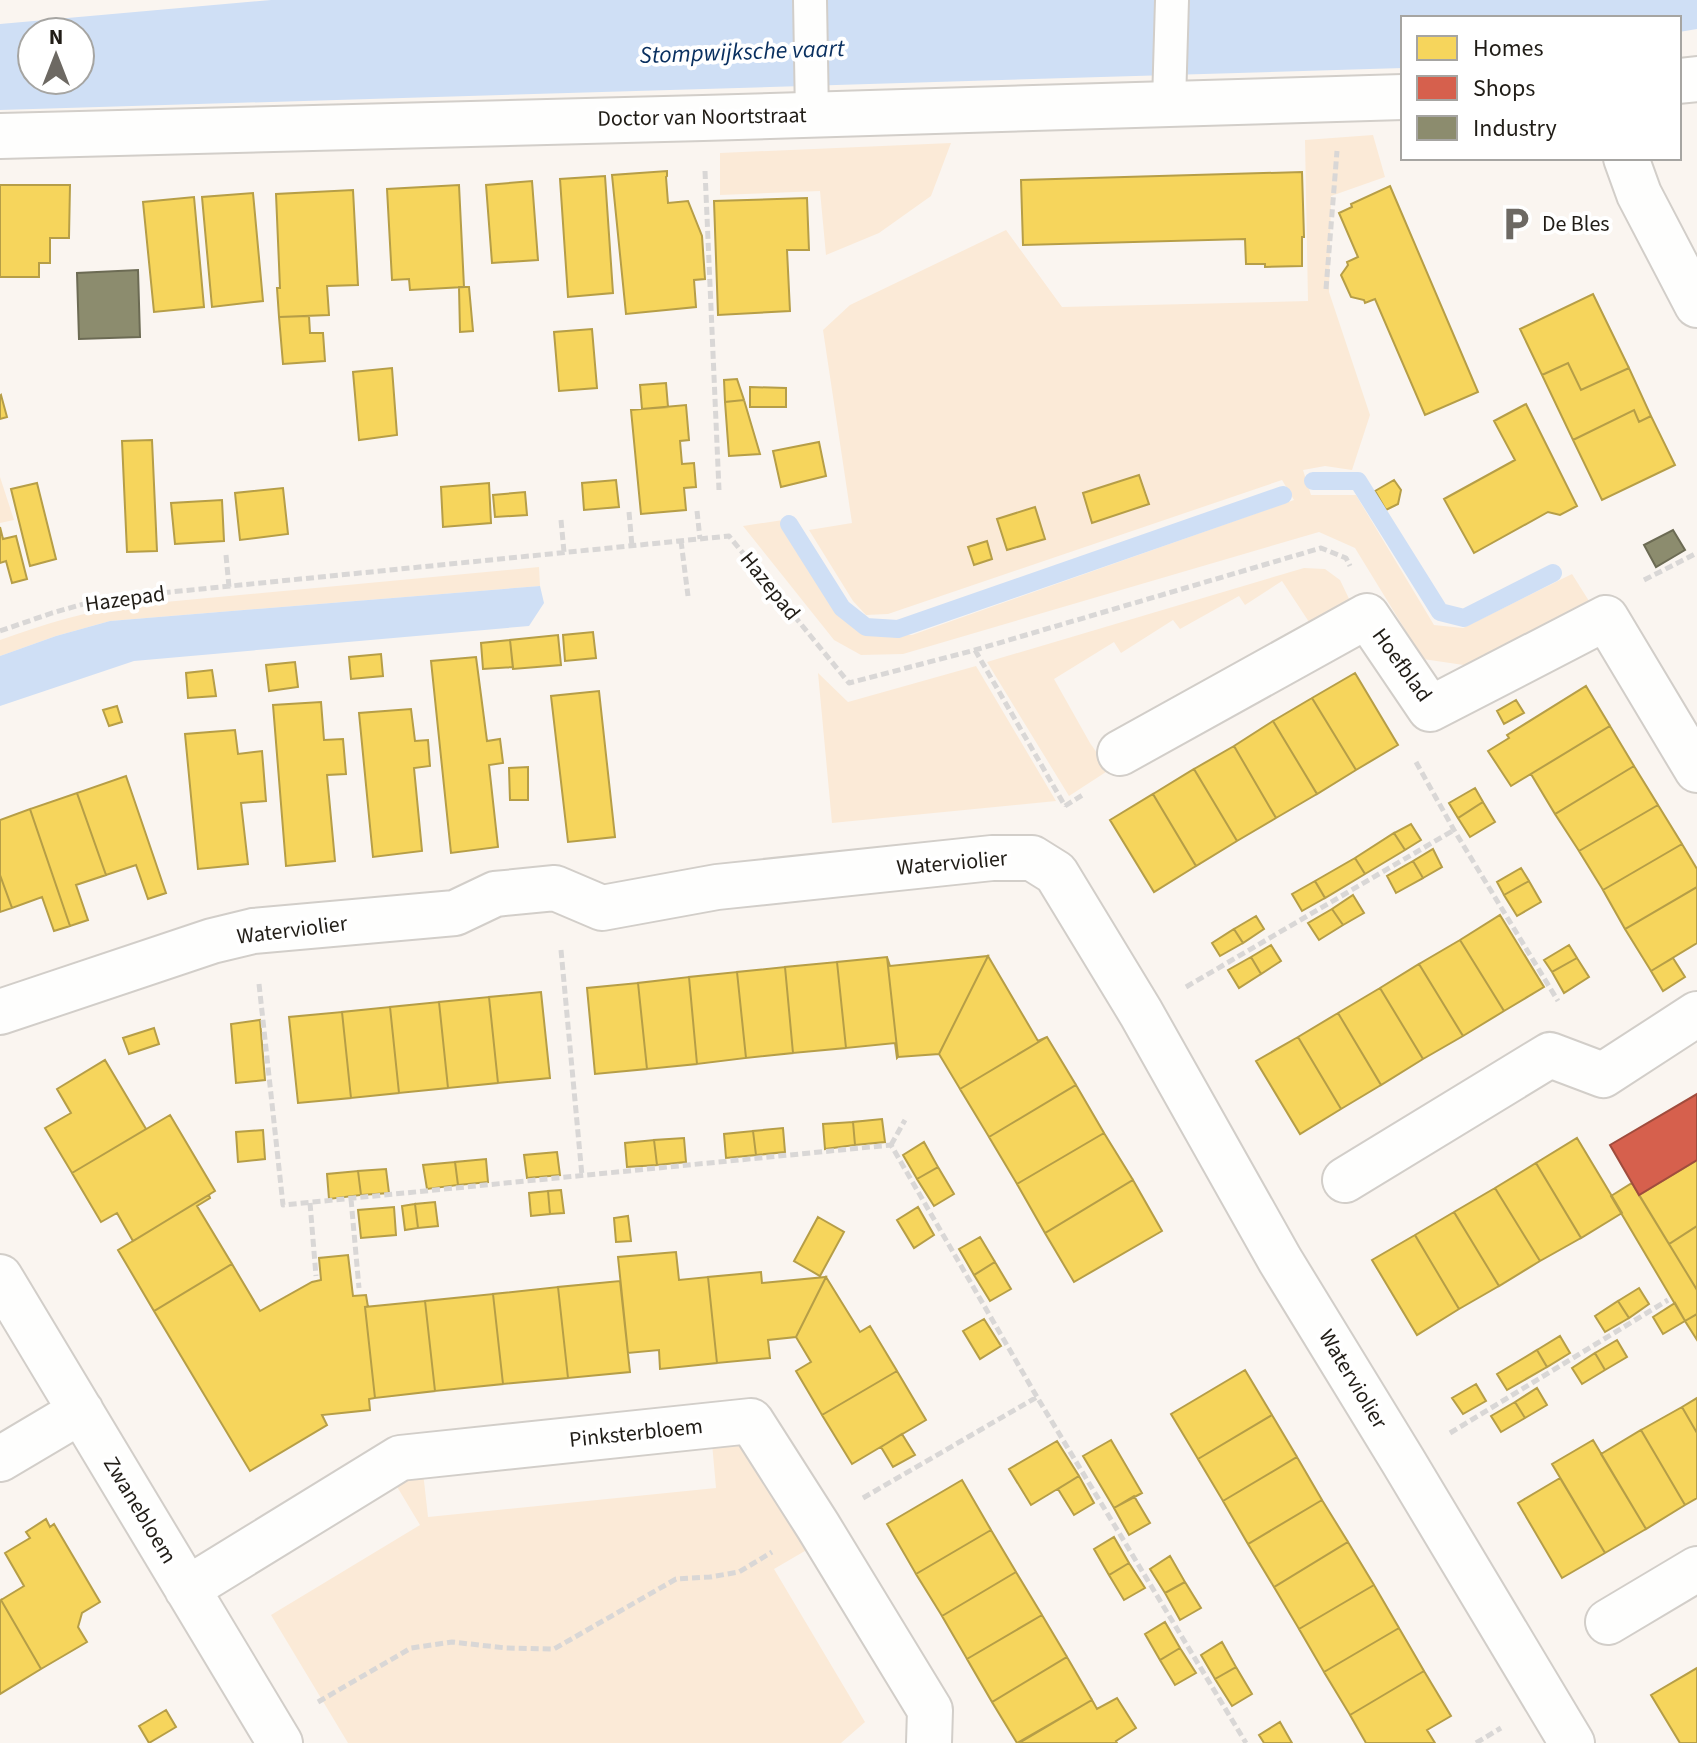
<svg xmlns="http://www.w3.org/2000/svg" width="1697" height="1743" font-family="'Source Sans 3',sans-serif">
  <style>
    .green { fill: #fbead7 }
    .water { fill: #cfdff5; fill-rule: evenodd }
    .homes { fill: #f6d55c; stroke: #b69e47; stroke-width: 2 }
    .shops { fill: #d6604d; stroke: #a04c3d; stroke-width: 2 }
    .industry { fill: #8c8c6e; stroke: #6c6b54; stroke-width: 2 }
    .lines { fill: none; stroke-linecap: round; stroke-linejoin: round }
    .stream { stroke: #cfdff5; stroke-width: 18 }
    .service-casing { stroke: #d2cec9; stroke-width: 36 }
    .minor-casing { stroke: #d2cec9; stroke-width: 48 }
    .path { stroke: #d9d7d6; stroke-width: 5; stroke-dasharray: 8 4; stroke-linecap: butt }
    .service { stroke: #fefefd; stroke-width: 32 }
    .minor { stroke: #fefefd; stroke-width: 44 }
    .labels { text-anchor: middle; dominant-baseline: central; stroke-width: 8; stroke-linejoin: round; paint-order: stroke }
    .street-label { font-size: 22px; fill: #211d17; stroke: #fff }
    .poi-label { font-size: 22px; fill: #211d17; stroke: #fff; text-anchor: start }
    .water-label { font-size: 24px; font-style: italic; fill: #0a3060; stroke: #fff }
  </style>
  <rect width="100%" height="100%" fill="#faf5f0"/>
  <path class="green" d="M1373,135L1385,177L1331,196L1329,292L1370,415L1352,470L1325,466L1303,470L1311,495H1356L1434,625L1463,628L1572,574L1589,601L1477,667L1423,659L1355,548L1319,532L903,654L861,655L834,640L743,526L783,520L784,532L836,610L862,634L912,635L1294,500L1282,480L888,614L866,615L853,601L809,530L852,523L823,330L850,305L1006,230L1062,307L1308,301L1305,140Z
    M951,143L931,196L879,233L826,255L820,191L720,195V153Z
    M0,477L14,520L0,523Z
    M539,567L540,586L110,621L56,636L0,656V640C44,624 87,611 133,605Z
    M1304,568L1325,569L1340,580L1352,605L1311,625L1282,581L1245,605L1239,596L1180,629L1173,620L1121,653L1114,642L1054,679L1090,743L1109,770L1069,796L987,662Z
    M976,666L1056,801L832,823L818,673L848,702Z
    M732,1442L755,1456L810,1548L774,1569L865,1722L841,1743H348L271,1615L420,1525L396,1485L409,1476L423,1472L428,1517L716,1488L712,1443Z"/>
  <path class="water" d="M271,0H1697V29L1679,32V18H1403V68L0,110V24ZM32,32H80V80H32Z
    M540,586L544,603L529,626L134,661L0,706V656L56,636L110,621Z"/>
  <path class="homes" d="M667,171V176L666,177L668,203L688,201L702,236L705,279L694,280L696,307L626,314L612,175Z
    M1302,172L1304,237H1302V266L1265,267V264H1246L1245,239L1023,245L1021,180Z
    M605,176L613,293L568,297L560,179Z
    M532,181L538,260L492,263L486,185Z
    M0,185H70L69,238H50V263H39V277H0Z
    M459,185L464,287L410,290L409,279L392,280L387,189Z
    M1390,186L1478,392L1425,415L1375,299L1365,303L1364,300L1351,297L1341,275L1348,265L1347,262L1358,257L1339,213L1352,207L1351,204Z
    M353,190L358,285L327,286L329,315L279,317L277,288H280L276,194Z
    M253,193L263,301L212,307L202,197Z
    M194,197L204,307L154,312L143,202Z
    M807,198L809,250H787L790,311L718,315L714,201Z
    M459,287H469L473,331L460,332Z
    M1593,294L1629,368L1581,390L1568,363L1542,375L1520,329Z
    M309,316L310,333H323L325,361L283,364L279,317Z
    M592,329L597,388L559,391L554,332Z
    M1568,363L1581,390L1629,368L1651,416L1639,422L1634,410L1573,440L1542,375Z
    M392,368L397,435L359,440L353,372Z
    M737,379L744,400L725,402L724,380Z
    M666,383L668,407L642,409L640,385Z
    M750,387L786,388V407H750Z
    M1,395L7,417L0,419V396Z
    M744,400L760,454L729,456L725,402Z
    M1526,404L1577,506L1560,515L1548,512L1474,553L1444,499L1515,460L1494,421Z
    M686,405L689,440L680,441L682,464L694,463L696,487L684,488L686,510L641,514L631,410Z
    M1634,410L1639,422L1651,416L1675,465L1602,500L1573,440Z
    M152,440L157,551L127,552L122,441Z
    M819,442L826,476L781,487L773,451Z
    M1139,475L1149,504L1092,523L1083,493Z
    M616,480L619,507L584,510L582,483Z
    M1394,480L1401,490L1398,504L1386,510L1375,491Z
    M37,483L56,559L30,566L11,489Z
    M489,483L491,523L443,527L441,487Z
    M283,488L288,534L240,540L235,493Z
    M525,492L527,515L495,517L493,495Z
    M222,500L224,541L175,544L171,503Z
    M1035,507L1045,539L1007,550L997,519Z
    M0,527L3,539L16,536L27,579L12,583L6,561L0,563Z
    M987,541L992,559L974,565L968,547Z
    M593,632L596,658L565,661L563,635Z
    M558,635L561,665L513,669L510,640Z
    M510,640L513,667L483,669L481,643Z
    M381,654L383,676L351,679L349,657Z
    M476,657L487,741L500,739L503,763L489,765L498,847L451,853L431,661Z
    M295,662L298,687L269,691L266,665Z
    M212,670L216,696L188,698L186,673Z
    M1355,673L1398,745L1356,770L1312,698Z
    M1586,686L1610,726L1511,786L1488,751L1509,738L1507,735Z
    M599,691L615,837L568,842L551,696Z
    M1312,698L1356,770L1317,794L1273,721Z
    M1516,700L1524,713L1504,724L1497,711Z
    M321,702L324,740L343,739L346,774L327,775L335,861L286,866L273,705Z
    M117,706L122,722L109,726L103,710Z
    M411,709L415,741L428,740L430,766L414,768L422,851L373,857L359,713Z
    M1273,721L1317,794L1276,818L1234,746Z
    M1610,726L1634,766L1555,814L1531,774Z
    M235,730L238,754L262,751L266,801L241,803L248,864L198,869L185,734Z
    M1234,746L1276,818L1237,841L1194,769Z
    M1634,766L1658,805L1579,851L1555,814Z
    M528,767V800H510L509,768Z
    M1194,769L1237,841L1196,866L1153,794Z
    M126,776L166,893L148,899L136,865L106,875L77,793Z
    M1475,788L1483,802L1458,818L1449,803Z
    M77,793L106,875L76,885L88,920L70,926L30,809Z
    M1153,794L1196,866L1154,892L1110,820Z
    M1483,802L1495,822L1470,837L1458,818Z
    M1658,805L1682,844L1603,890L1579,851Z
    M30,809L70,926L54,931L42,897L12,908L0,875V820Z
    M1411,824L1421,840L1405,850L1394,833Z
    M1394,833L1405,850L1365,874L1355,858Z
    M1682,844L1697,869V887L1625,929L1603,890Z
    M1433,849L1442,867L1423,878L1413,861Z
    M1355,858L1365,874L1325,898L1315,881Z
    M1413,861L1423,878L1396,893L1387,876Z
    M1521,868L1529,881L1504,895L1497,882Z
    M0,875L12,908L0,912Z
    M1315,881L1325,898L1302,911L1292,894Z
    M1529,881L1541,902L1517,916L1504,895Z
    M1697,887V943L1651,971L1625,929Z
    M1353,895L1364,913L1343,925L1332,909Z
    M1332,909L1343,925L1319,940L1308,923Z
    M1500,915L1544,987L1504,1011L1460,940Z
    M1256,916L1264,929L1243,943L1234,929Z
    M1234,929L1243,943L1220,956L1212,943Z
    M1460,940L1504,1011L1463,1036L1419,964Z
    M1271,945L1281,961L1261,974L1251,957Z
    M1569,945L1577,958L1552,972L1544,960Z
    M988,956L1038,1041L1047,1037L960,1089L939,1054Z
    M988,956L939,1054L898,1057L887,957L890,966Z
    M887,957L898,1057L897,1058L895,1043L846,1048L837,962Z
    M1251,957L1261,974L1239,988L1228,970Z
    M1577,958L1589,977L1564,993L1552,972Z
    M1673,958L1685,977L1663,991L1651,971Z
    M837,962L846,1048L793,1053L785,967Z
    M1419,964L1463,1036L1423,1059L1380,988Z
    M785,967L793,1053L746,1058L737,972Z
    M737,972L746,1058L697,1064L689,977Z
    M689,977L697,1064L647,1069L638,983Z
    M638,983L647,1069L595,1074L587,988Z
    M1380,988L1423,1059L1381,1085L1338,1013Z
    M541,992L550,1078L498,1083L489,997Z
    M489,997L498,1083L448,1088L439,1002Z
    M439,1002L448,1088L399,1093L390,1007Z
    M390,1007L399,1093L351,1098L342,1012Z
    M342,1012L351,1098L298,1103L289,1017Z
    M1338,1013L1381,1085L1341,1109L1298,1037Z
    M260,1020L265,1080L236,1083L231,1024Z
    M154,1028L159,1044L129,1054L123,1038Z
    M1047,1037L1076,1085L989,1137L960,1089Z
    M1298,1037L1341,1109L1300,1134L1256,1061Z
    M105,1060L146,1129L72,1173L45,1128L71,1113L57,1089Z
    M1076,1085L1104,1133L1017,1184L989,1137Z
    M170,1115L215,1191L133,1241L117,1213L101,1222L72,1173Z
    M882,1119L885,1142L855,1145L853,1122Z
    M853,1122L855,1145L825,1149L823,1124Z
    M783,1128L785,1152L756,1155L753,1131Z
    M263,1130L265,1159L238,1162L236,1132Z
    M753,1131L756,1155L726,1158L724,1134Z
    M1104,1133L1133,1180L1045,1233L1017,1184Z
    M684,1138L686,1162L657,1165L654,1140Z
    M1577,1138L1622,1213L1581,1238L1536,1163Z
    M654,1140L657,1165L627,1167L625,1143Z
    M924,1142L938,1167L917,1179L903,1155Z
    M557,1152L560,1175L527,1178L524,1155Z
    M486,1159L488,1182L458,1185L455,1162Z
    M1697,1160V1226L1669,1244L1639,1195Z
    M455,1162L458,1185L427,1189L423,1165Z
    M1536,1163L1581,1238L1540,1261L1495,1188Z
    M938,1167L954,1194L934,1206L917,1179Z
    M386,1169L389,1193L361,1195L358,1171Z
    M358,1171L361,1195L329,1199L327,1174Z
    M1133,1180L1162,1231L1074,1282L1045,1233Z
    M1632,1183L1697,1290V1314L1685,1321L1611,1196Z
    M1495,1188L1540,1261L1499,1286L1454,1212Z
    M561,1190L564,1213L550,1214L548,1191Z
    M548,1191L550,1214L531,1216L529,1193Z
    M209,1195L210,1198L197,1206L232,1264L154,1311L118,1250Z
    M435,1202L438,1226L418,1228L415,1204Z
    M415,1204L418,1228L405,1230L402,1206Z
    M394,1207L396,1235L361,1238L358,1210Z
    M918,1207L934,1235L914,1248L897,1220Z
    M1454,1212L1499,1286L1459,1309L1415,1235Z
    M628,1216L631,1241L616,1242L614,1218Z
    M818,1217L844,1232L820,1276L794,1261Z
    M1697,1226V1290L1669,1244Z
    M1415,1235L1459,1309L1417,1335L1372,1260Z
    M980,1237L995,1262L974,1275L959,1249Z
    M676,1252L679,1280L708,1277L717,1363L660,1369L659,1350L628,1353L618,1257Z
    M348,1255L353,1296L366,1295L368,1307H365L375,1398L369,1399L370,1410L322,1415L327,1425L250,1471L154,1311L232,1264L260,1311L312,1282L321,1280L319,1258Z
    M995,1262L1011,1289L990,1301L974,1275Z
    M761,1272L762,1283L826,1277L796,1337L768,1340L770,1358L717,1363L708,1277Z
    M826,1277L860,1332L870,1326L897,1371L822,1415L796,1371L811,1362L796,1337Z
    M620,1281L630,1372L568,1378L558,1287Z
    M558,1287L568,1378L503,1384L493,1294Z
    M1639,1288L1649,1304L1629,1318L1618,1301Z
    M493,1294L503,1384L435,1391L425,1301Z
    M425,1301L435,1391L375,1398L365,1307Z
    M1618,1301L1629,1318L1605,1332L1595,1316Z
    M1675,1303L1685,1321L1663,1334L1653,1317Z
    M1697,1314V1340L1685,1321Z
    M984,1319L1001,1346L980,1359L963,1331Z
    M1560,1336L1570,1353L1547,1367L1537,1350Z
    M1617,1340L1627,1357L1605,1370L1595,1353Z
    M1537,1350L1547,1367L1507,1390L1497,1374Z
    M1595,1353L1605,1370L1582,1384L1572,1368Z
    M1245,1370L1272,1415L1198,1459L1171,1414Z
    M897,1371L926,1420L852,1464L822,1415Z
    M1476,1384L1486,1401L1463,1414L1452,1398Z
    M1537,1388L1547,1405L1525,1418L1515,1402Z
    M1697,1398V1433L1682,1407Z
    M1515,1402L1525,1418L1501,1432L1491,1416Z
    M1682,1407L1697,1433V1498L1685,1505L1641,1430Z
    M1272,1415L1297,1457L1223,1501L1198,1459Z
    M1641,1430L1685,1505L1646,1529L1601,1454Z
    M902,1434L915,1455L893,1467L881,1447Z
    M1111,1440L1142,1493L1114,1508L1083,1456Z
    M1593,1440L1646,1529L1605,1553L1552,1464Z
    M1057,1441L1079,1476L1031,1505L1009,1469Z
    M1297,1457L1322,1500L1248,1544L1223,1501Z
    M1079,1476L1094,1503L1074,1515L1058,1489Z
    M1560,1478L1605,1553L1562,1578L1518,1503Z
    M962,1480L991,1530L916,1574L887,1524Z
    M1134,1496L1150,1523L1129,1535L1114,1508Z
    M1322,1500L1348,1542L1274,1587L1248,1544Z
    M46,1519L50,1527L54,1524L100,1602L82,1613L78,1627L87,1642L41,1669L1,1600L24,1586L5,1553L30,1538L26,1532Z
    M991,1530L1016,1572L942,1616L916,1574Z
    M1114,1537L1129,1563L1109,1575L1094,1549Z
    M1348,1542L1374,1585L1299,1629L1274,1587Z
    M1170,1556L1185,1582L1165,1593L1150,1569Z
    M1129,1563L1145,1588L1124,1600L1109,1575Z
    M1016,1572L1042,1615L967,1659L942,1616Z
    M1185,1582L1201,1608L1180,1620L1165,1593Z
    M1374,1585L1399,1628L1324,1672L1299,1629Z
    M1,1600L41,1669L0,1694V1601Z
    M1042,1615L1067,1657L992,1702L967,1659Z
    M1165,1622L1180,1648L1160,1660L1145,1634Z
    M1399,1628L1424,1671L1350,1715L1324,1672Z
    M1222,1642L1236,1667L1215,1679L1201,1655Z
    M1180,1648L1196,1673L1175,1685L1160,1660Z
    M1067,1657L1092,1700L1017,1743L992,1702Z
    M1236,1667L1252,1694L1232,1706L1215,1679Z
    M1697,1668V1743H1680L1651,1695Z
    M1424,1671L1451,1716L1427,1730L1435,1743H1366L1350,1715Z
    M1117,1698L1136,1728L1116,1741L1117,1743H1019L1092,1700L1097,1709Z
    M166,1710L176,1727L149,1743L139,1726Z
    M1280,1722L1292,1743H1264L1259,1735Z"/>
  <path class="shops" d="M1697,1094V1160L1639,1195L1610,1145Z"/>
  <path class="industry" d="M138,270L140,337L79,339L77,273Z
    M1673,530L1685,550L1656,567L1644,545Z"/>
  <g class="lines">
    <path class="stream" d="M1313,481H1358L1440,612L1464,618L1553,573
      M789,524L842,608L866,627L898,629L1283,495"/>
    <g class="service-casing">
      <path id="service" d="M810,0L812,115
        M1169,103L1172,0"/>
    </g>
    <g class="minor-casing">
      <path id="minor" d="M1679,81L1697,79
        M0,136L703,118L1403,97
        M1626,158L1639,194L1697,305
        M1120,753L1367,616L1430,709L1606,618L1697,770
        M0,1012L212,941L253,931L455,913L495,894L555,888L602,908L717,887L992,858H1032L1056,873L1141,1013L1280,1260L1403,1461L1572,1743
        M1345,1180L1550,1055L1603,1075L1697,1014
        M0,1277L280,1743
        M0,1459L81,1411
        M187,1589L400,1458L751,1421L818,1526L930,1710L929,1743
        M1608,1622L1697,1569"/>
    </g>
    <path class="path" d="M705,171L719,490
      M1326,289L1337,151
      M697,511L700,539
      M629,512L632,546
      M561,520L564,552
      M681,541L688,596
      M226,555L229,587
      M1644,580L1697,553
      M0,631L52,613L101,599L729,536L849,683L975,650L1321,548L1346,558L1350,566
      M975,650L1065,806
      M1416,762L1454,830L1558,1001
      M1065,806L1084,794
      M561,950L582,1176
      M259,984L283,1205L891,1145L1037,1397L1246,1743
      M1186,987L1454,830
      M891,1145L905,1120
      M351,1199L359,1288
      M310,1203L316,1276
      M1450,1433L1668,1300
      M863,1498L1037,1397
      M318,1702L411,1648L452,1642L506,1648L554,1649L676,1579L710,1577L739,1572L772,1552
      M1476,1743L1501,1728"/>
    <use href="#service" class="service"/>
    <use href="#minor" class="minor"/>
  </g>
  <defs>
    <g id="parking-bare" transform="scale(2.76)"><path d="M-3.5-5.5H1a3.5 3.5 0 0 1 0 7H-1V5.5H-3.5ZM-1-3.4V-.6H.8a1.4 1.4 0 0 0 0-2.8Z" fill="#6d6963" stroke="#fff" stroke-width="2.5" paint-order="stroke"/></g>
  </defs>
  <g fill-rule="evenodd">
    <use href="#parking-bare" x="1516" y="224"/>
  </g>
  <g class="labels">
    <g class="street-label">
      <text transform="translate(702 117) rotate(-1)">Doctor van Noortstraat</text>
      <text transform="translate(770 586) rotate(51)">Hazepad</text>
      <text transform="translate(125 599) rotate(-8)">Hazepad</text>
      <text transform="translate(1402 665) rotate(54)">Hoefblad</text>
      <text transform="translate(952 863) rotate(-5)">Waterviolier</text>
      <text transform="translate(292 930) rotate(-7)">Waterviolier</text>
      <text transform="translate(1353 1379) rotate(59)">Waterviolier</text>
      <text transform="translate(636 1433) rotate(-6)">Pinksterbloem</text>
      <text transform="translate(140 1510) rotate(59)">Zwanebloem</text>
    </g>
    <g class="poi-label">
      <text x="1542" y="224">De Bles</text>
    </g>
    <g class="water-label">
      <text transform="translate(742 52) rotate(-2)">Stompwijksche vaart</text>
    </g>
  </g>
  <rect x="1401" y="16" width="280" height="144" fill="#ffffff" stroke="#a6a5a2" stroke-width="2"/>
  <rect x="1417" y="36" width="40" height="24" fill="#f6d55c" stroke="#a6a5a2" stroke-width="2"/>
  <text x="1473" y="56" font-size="24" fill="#211d17">Homes</text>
  <rect x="1417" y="76" width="40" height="24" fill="#d6604d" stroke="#a6a5a2" stroke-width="2"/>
  <text x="1473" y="96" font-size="24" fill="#211d17">Shops</text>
  <rect x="1417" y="116" width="40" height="24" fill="#8c8c6e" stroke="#a6a5a2" stroke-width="2"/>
  <text x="1473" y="136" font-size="24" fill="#211d17">Industry</text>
  <g transform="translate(56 56)"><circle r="38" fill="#ffffff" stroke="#a6a5a2" stroke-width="2"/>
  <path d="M0-6L14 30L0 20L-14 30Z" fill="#6d6963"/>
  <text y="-12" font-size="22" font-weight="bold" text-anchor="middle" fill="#211d17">N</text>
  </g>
</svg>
